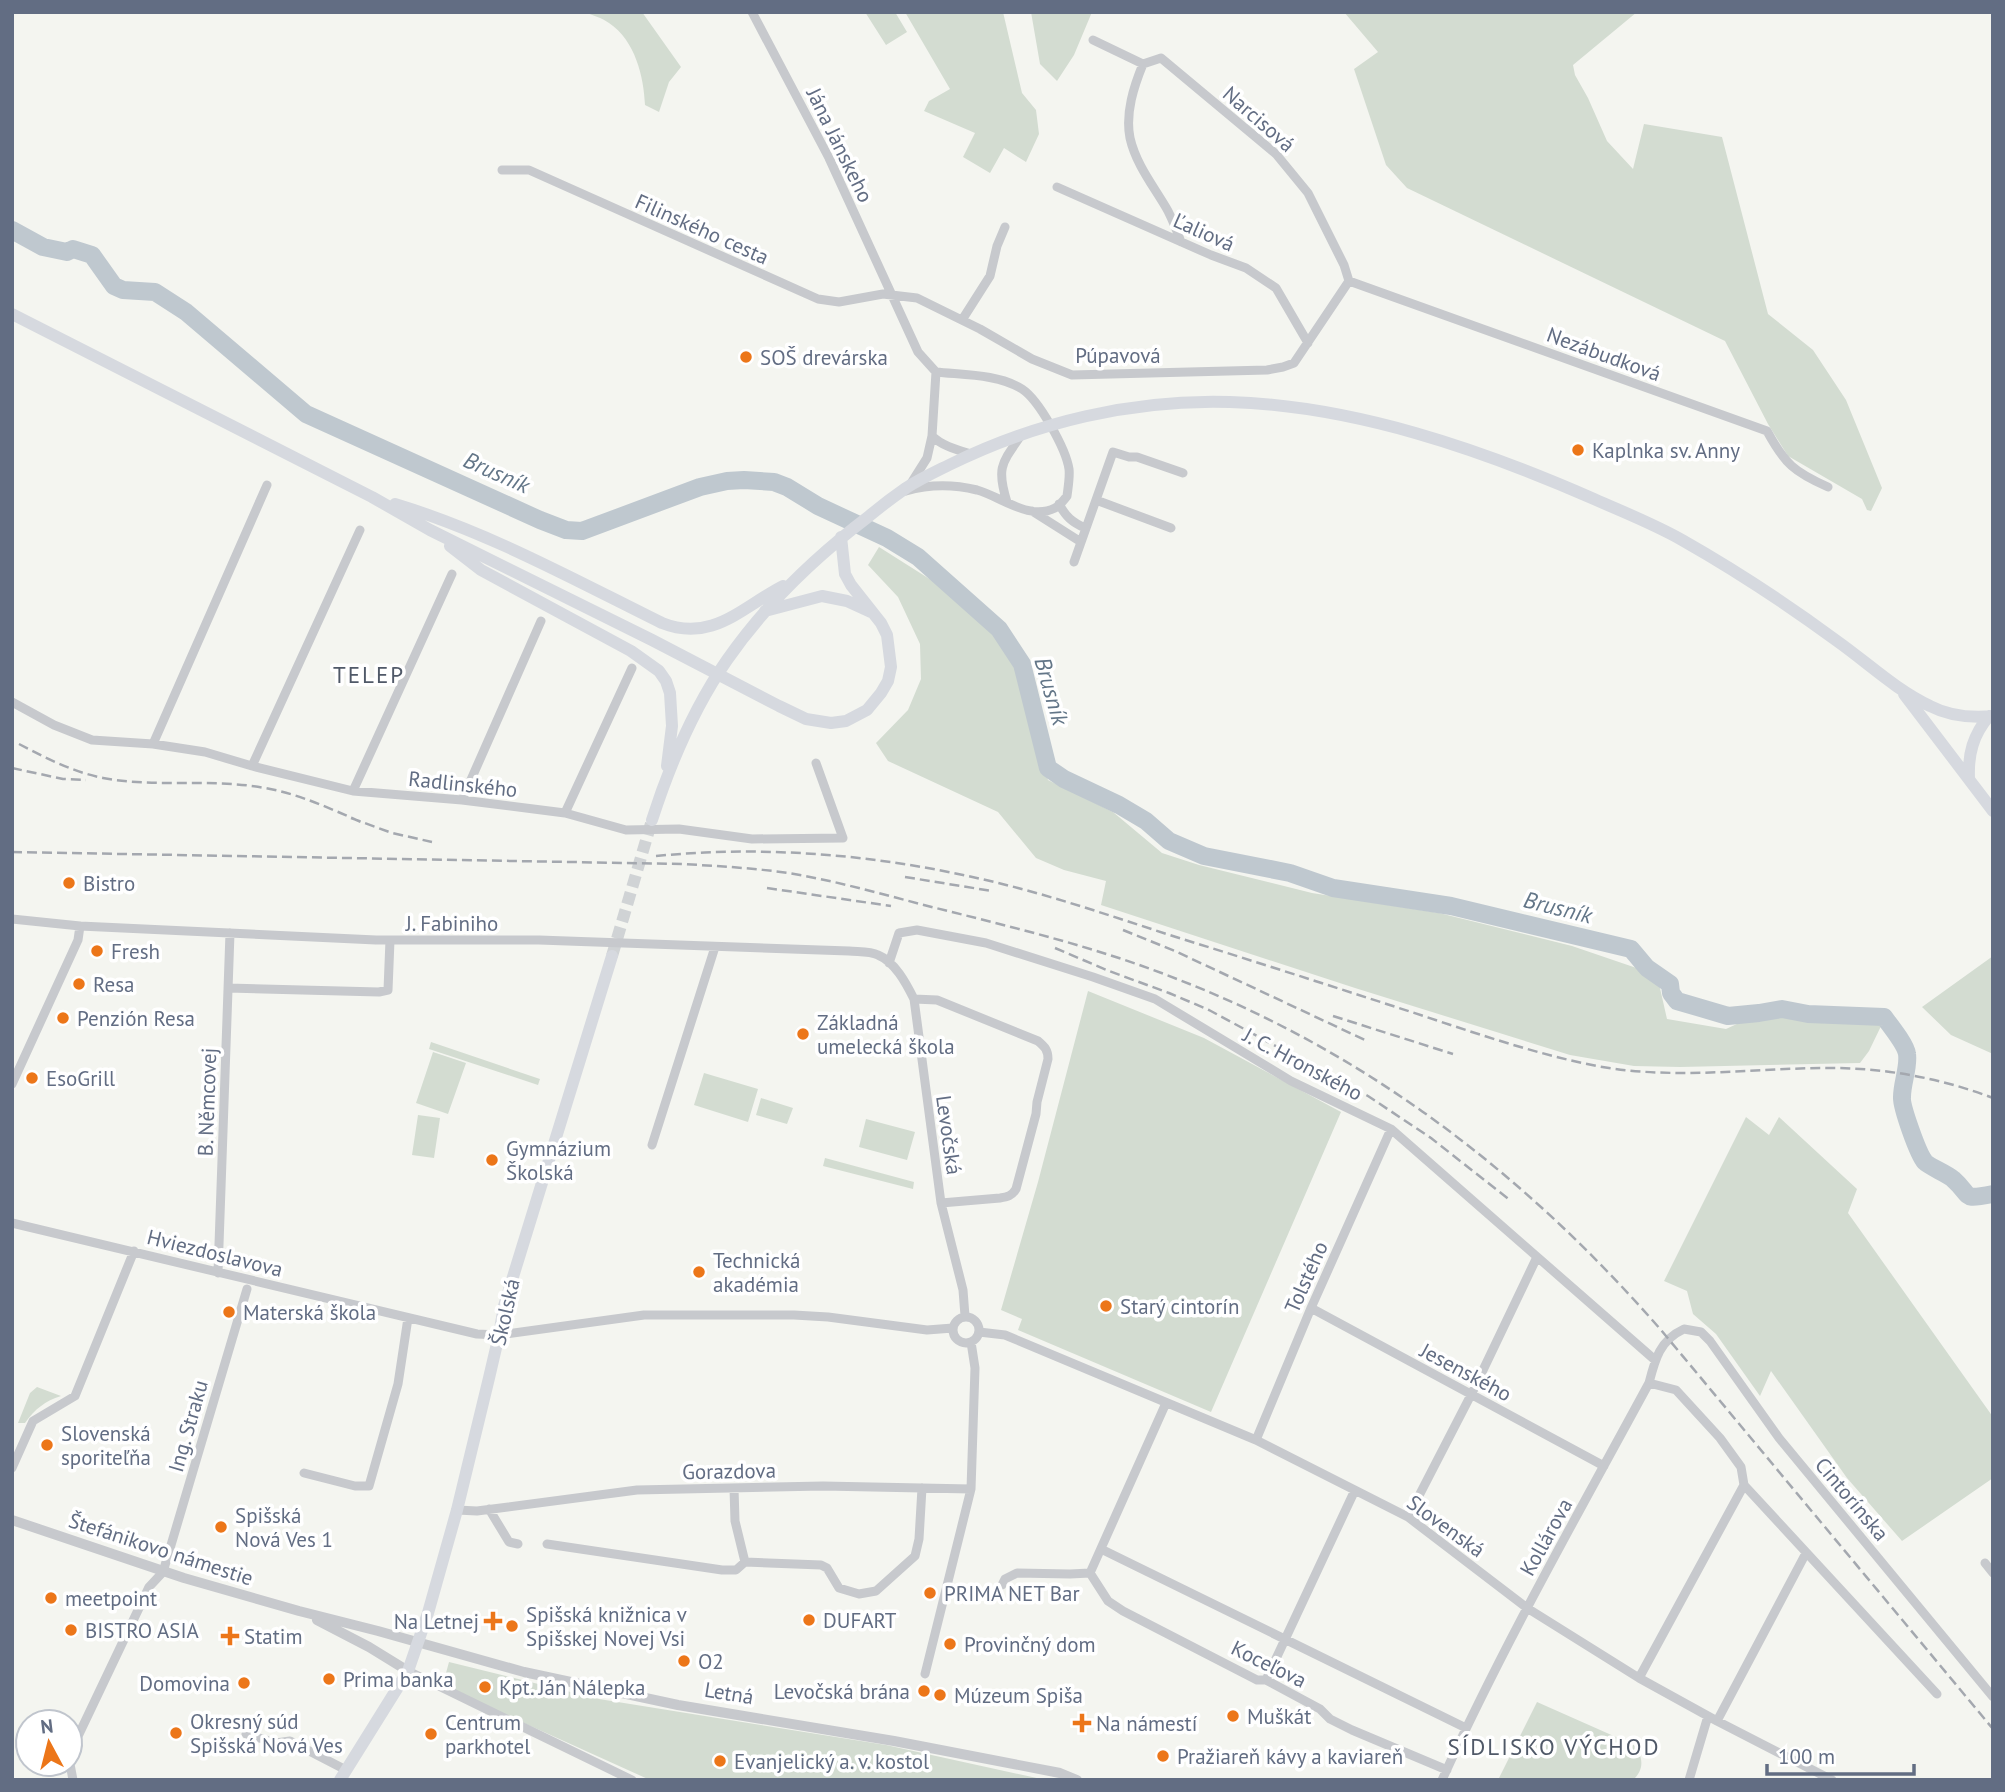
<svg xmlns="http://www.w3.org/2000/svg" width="2005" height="1792" font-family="'PT Sans',sans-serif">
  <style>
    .green { fill: #d3dcd1 }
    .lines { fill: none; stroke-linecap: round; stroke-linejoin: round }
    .river { stroke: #bfc8cf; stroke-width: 18 }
    .secondary-tunnel { stroke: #d0d3d5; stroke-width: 12; stroke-dasharray: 12 6; stroke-linecap: butt }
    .minor { stroke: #c7c9cd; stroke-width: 9 }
    .tertiary { stroke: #c7c9cd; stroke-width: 10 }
    .secondary { stroke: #d6d9df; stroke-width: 12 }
    .rail { stroke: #a4a8af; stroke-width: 2.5; stroke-dasharray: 10 5; stroke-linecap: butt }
    .poi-dot { fill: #ec7619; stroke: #fff; stroke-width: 2.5 }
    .labels { text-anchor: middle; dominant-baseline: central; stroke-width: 7; stroke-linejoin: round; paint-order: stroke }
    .street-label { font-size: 21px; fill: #626d83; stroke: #fff }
    .poi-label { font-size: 21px; fill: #626d83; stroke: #fff; text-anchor: start }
    .water-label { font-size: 23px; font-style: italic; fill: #637688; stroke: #fff }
    .neighbourhood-label { font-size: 23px; letter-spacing: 2px; fill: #505968; stroke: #fff }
  </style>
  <rect width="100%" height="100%" fill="#f4f5f0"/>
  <path class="green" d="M584,12H642L681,67L669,82L659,112L645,105C644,77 635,40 609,23C602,18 592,15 584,12Z
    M865,12H895L907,32L886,45Z
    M905,12H1003L1022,93L1036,110L1039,134L1026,162L1004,148L990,173L963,157L975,133L924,111L929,101L950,89Z
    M1031,12H1092L1074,55L1057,81L1040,64Z
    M1344,12H1637L1573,65L1575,75L1588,98L1607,141L1633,169L1644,124L1722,137L1768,314L1813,350L1846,400L1882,488L1871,511L1867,510L1862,499L1788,456L1768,424L1725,341L1407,188L1386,165L1354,69L1378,52Z
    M879,547L947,590L1015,654L1048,780L1113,812L1162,853L1199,865L1312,893L1439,913L1572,946L1657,975L1667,1019L1726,1029L1765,1011L1796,1009L1883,1022L1869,1051L1860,1063L1680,1067L1634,1066L1570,1055L1355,988L1101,905L1106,881L1064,870L1036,858L998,812L888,761L876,743L908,710L921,679L920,644L898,597L868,565Z
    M1993,956V1054L1951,1035L1922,1007Z
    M1088,991L1204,1038L1341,1112L1211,1412L1018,1330L1022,1319L1001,1310L1038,1182Z
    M431,1042L540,1079L538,1085L429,1049Z
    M433,1052L466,1063L448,1114L416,1103Z
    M704,1073L758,1089L748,1122L694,1105Z
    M761,1098L793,1108L787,1124L756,1115Z
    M418,1115L440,1118L434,1158L412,1155Z
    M1746,1117L1769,1135L1779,1117L1857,1189L1848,1213L1993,1417V1478L1902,1541L1847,1478L1771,1371L1760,1396L1716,1334L1693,1314L1687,1291L1664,1281Z
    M866,1119L915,1132L907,1160L859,1147Z
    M825,1158L914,1182L913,1189L823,1166Z
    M37,1387L61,1396C45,1401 35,1409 25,1423H18L30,1393Z
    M449,1662L599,1699L886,1745L1046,1780H650L480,1703L443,1684Z
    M1537,1702L1634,1745C1643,1756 1645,1769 1633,1780H1498Z"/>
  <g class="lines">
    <path class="river" d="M12,230L43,247L67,252L73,249L92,255L114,286L123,290L155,292L186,312L306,414L540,520L566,530L582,531L700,487L727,481L744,480L774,482L787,487L818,506L887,538L918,557L999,629L1022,664L1048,768L1064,779L1119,805L1146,821L1169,841L1204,856L1290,873L1333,888L1451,906L1631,949L1647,968L1670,984L1671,993L1677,1001L1728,1016L1759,1013L1782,1009L1808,1014L1884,1017C1890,1025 1906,1045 1907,1054C1909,1067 1902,1083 1902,1097C1901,1106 1918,1154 1925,1162C1930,1167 1946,1173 1953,1179C1973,1197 1961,1200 1993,1194"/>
    <path class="secondary-tunnel" d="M612,956L652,820"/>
    <path class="minor" d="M752,12L829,158L918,352L936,372C963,375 998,374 1022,389C1039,400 1066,449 1069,469C1070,477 1068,488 1067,496C1064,500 1059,506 1055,508C1029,521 1002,497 977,490C952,484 930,484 906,491
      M1093,40L1143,64
      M1143,64C1134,86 1125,113 1130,138C1136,165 1155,188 1168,211C1173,221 1177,231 1181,242
      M502,170H529L818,299L839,302L883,294L917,298L980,329L1032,359L1072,375L1267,370L1283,367L1294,363L1349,281L1344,265L1308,193L1276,154L1161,58L1143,64
      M1057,187L1211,255L1246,268L1276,288L1308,343
      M1349,281L1767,431C1785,464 1794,472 1828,487
      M962,320L990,276L997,246L1005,227
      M932,436C942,446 958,450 971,454
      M910,485L927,458L932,436L936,372
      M1096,500L1171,528
      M1007,502C996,467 1002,463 1022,434
      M1059,504C1066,517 1072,522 1085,528
      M1032,511L1081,542
      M1074,562L1113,452L1129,457H1137L1183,473
      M12,702L54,725L92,740L153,744L205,752L252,766L353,791L462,800L565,813L626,830L679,829L752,839L843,838L816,763
      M153,744L267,485
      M252,766L360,530
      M353,791L452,574
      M462,800L541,621
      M565,813L632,668
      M12,919L80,926L376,940H539L849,951C858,952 870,951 878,955C895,962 906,983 914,999L941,1203L963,1290L965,1316
      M889,963L899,933L917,930L986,943L1093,977L1155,999L1291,1081L1391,1129L1655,1360
      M228,988L379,992L388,990L390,940
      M914,999L937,1000L1038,1041C1045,1047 1048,1050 1048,1059L1037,1102L1036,1114L1016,1189C1012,1196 1007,1197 1000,1198L941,1203
      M12,1084L78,940L80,926
      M652,1145L715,947
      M12,1223L477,1334L499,1335L644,1315H794L828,1317L927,1330L953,1328
      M218,1273L230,933
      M1311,1308L1604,1466
      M953 1330a13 13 0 1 1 26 0a13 13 0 1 1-26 0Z
      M979,1332L1005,1335L1256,1440L1408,1517L1527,1608L1639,1678L1717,1721L1832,1780
      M1649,1383L1676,1390L1720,1438L1741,1467L1744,1485
      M1256,1440L1311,1308L1391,1129
      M12,1468L33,1421L75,1396L134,1251
      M304,1473L355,1486H369L398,1384L408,1318
      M1744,1485L1937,1694
      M734,1488L735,1521L745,1562
      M489,1509L509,1542L518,1544
      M457,1510L477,1511L637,1490L823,1486L971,1489
      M1408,1517L1474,1389L1537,1257
      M547,1544L722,1570H736L745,1562
      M1101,1549L1466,1728
      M745,1562L821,1565L827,1568L839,1588L859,1594L876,1591L915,1556L919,1539L922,1488
      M1985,1563L1993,1573
      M1090,1573L1108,1601L1123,1611L1257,1680H1266L1320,1709L1330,1719L1352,1730L1447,1770
      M1002,1585L1005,1579L1017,1573L1070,1574L1090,1573L1166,1403
      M408,1671L632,1780
      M925,1674L971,1489L975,1368L971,1342
      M1639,1678L1744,1485
      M1266,1680L1355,1490
      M1717,1721L1806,1553
      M246,1734L276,1743L290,1741L346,1770
      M70,1753L149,1587L163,1572L247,1289
      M70,1764L73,1780
      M1442,1780C1504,1644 1578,1514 1649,1383C1655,1359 1660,1340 1684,1329L1701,1332L1710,1341L1779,1438L1993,1697
      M1689,1780L1708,1716"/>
    <path class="tertiary" d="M12,1520L184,1578L299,1611L378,1631L524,1672L678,1705L894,1741L1060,1773L1077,1780
      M317,1620L369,1647L408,1671"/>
    <path class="secondary" d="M12,314L372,497L430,530L652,640L779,706L806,719L831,723L846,721L867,710L881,693L888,681L891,667L887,635L881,623L851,585L845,574L841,537
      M395,504C488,532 575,580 662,623C712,643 742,607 783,586
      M450,546L481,570L631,651L659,671L666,681L670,693L672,726L667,766
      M765,611L822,596L847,601L871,612
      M1904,694L1993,811
      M1969,778C1968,754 1973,735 1989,716
      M652,820C670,764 693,709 727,660C766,604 814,558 868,517C880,507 893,497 906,488C920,479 935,472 949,465C1036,422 1133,399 1230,402C1355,406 1480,449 1594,499C1623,512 1654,524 1682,540C1735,570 1788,605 1837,641C1868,663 1896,690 1930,706C1949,716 1971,718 1993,716
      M340,1780L408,1671L428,1613L457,1510L489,1378L499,1335L504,1306L612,956"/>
    <path class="rail" d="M19,744C46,758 73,772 103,778C157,788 211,778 265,788C299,794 329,808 361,822
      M12,768L63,779L86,780
      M351,818L392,833L432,842
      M12,852L682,864C718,866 753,868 788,873C844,882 898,899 952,912C1028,931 1104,950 1177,979C1368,1053 1527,1176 1661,1330L1993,1729
      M656,856C777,844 900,857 1018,888C1071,902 1123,920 1176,937C1250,960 1325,984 1399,1008C1464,1029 1530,1053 1597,1066C1678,1081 1757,1067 1838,1068C1891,1069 1943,1079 1993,1098
      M905,877L992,891
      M767,888L891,906
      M1123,930L1175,951L1365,1040
      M1055,948L1109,971L1169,993L1209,1010L1368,1096L1431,1138L1511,1201
      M1333,1016L1453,1054"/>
  </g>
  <g class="poi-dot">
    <circle cx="746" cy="357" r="7"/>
    <circle cx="1578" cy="450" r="7"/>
    <circle cx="69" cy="883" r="7"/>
    <circle cx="97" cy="951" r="7"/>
    <circle cx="79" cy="984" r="7"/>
    <circle cx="63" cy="1018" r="7"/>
    <circle cx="803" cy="1034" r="7"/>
    <circle cx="32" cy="1078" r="7"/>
    <circle cx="492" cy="1160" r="7"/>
    <circle cx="699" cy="1272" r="7"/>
    <circle cx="1106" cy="1306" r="7"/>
    <circle cx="229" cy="1312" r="7"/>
    <circle cx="47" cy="1445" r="7"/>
    <circle cx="221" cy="1527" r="7"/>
    <circle cx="930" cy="1593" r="7"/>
    <circle cx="51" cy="1598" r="7"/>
    <circle cx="809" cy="1620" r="7"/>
    <path d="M489.5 1610.5h7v7h7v7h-7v7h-7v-7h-7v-7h7z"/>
    <circle cx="512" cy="1626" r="7"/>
    <circle cx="71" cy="1630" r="7"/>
    <path d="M226.5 1625.5h7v7h7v7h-7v7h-7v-7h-7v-7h7z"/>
    <circle cx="950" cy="1644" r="7"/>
    <circle cx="684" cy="1661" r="7"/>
    <circle cx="329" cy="1679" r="7"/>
    <circle cx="244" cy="1683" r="7"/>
    <circle cx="485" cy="1687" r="7"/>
    <circle cx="924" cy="1691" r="7"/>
    <circle cx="940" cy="1695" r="7"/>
    <circle cx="1233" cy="1716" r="7"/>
    <path d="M1078.5 1712.5h7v7h7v7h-7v7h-7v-7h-7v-7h7z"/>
    <circle cx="176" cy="1733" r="7"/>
    <circle cx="431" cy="1734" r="7"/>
    <circle cx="1163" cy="1756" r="7"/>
    <circle cx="720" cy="1761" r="7"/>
  </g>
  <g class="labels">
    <g class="street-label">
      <text transform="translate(1259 119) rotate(41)">Narcisová</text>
      <text transform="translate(840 145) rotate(64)">Jána Jánskeho</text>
      <text transform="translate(702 229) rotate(24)">Filinského cesta</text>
      <text transform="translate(1204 232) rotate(24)">Ľaliová</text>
      <text transform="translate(1604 354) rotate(20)">Nezábudková</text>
      <text x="1118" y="355">Púpavová</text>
      <text transform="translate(463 784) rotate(6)">Radlinského</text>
      <text x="452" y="923">J. Fabiniho</text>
      <text transform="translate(1303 1064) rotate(28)">J. C. Hronského</text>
      <text transform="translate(207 1102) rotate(-88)">B. Němcovej</text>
      <text transform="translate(949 1135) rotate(82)">Levočská</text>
      <text transform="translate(215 1253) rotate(14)">Hviezdoslavova</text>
      <text transform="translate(1306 1277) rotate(-66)">Tolstého</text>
      <text transform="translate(505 1312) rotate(-77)">Školská</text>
      <text transform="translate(1466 1372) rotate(28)">Jesenského</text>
      <text transform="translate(188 1426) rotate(-74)">Ing. Straku</text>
      <text transform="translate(729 1471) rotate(-1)">Gorazdova</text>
      <text transform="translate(1852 1499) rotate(50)">Cintorínska</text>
      <text transform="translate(1446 1526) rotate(36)">Slovenská</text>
      <text transform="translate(1546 1537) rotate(-61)">Kollárova</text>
      <text transform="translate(161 1549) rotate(18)">Štefánikovo námestie</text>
      <text transform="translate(1269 1664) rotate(26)">Koceľova</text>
      <text transform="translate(729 1693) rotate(9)">Letná</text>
    </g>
    <g class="poi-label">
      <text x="760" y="357">SOŠ drevárska</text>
      <text x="1592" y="450">Kaplnka sv. Anny</text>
      <text x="83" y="883">Bistro</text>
      <text x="111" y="951">Fresh</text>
      <text x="93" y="984">Resa</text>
      <text x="77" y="1018">Penzión Resa</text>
      <text x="817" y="1022">Základná<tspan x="817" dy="24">umelecká škola</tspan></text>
      <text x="46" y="1078">EsoGrill</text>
      <text x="506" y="1148">Gymnázium<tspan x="506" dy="24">Školská</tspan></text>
      <text x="713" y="1260">Technická<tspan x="713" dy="24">akadémia</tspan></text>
      <text x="1120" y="1306">Starý cintorín</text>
      <text x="243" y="1312">Materská škola</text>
      <text x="61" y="1433">Slovenská<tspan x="61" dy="24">sporiteľňa</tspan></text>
      <text x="235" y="1515">Spišská<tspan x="235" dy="24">Nová Ves 1</tspan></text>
      <text x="944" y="1593">PRIMA NET Bar</text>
      <text x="65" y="1598">meetpoint</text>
      <text x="526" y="1614">Spišská knižnica v<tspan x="526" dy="24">Spišskej Novej Vsi</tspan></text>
      <text x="823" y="1620">DUFART</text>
      <text x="479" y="1621" text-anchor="end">Na Letnej</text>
      <text x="85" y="1630">BISTRO ASIA</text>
      <text x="244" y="1636">Statim</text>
      <text x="964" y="1644">Provinčný dom</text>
      <text x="698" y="1661">O2</text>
      <text x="343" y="1679">Prima banka</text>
      <text x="230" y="1683" text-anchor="end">Domovina</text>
      <text x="499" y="1687">Kpt. Ján Nálepka</text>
      <text x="910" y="1691" text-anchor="end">Levočská brána</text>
      <text x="954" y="1695">Múzeum Spiša</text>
      <text x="1247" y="1716">Muškát</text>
      <text x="190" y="1721">Okresný súd<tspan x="190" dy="24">Spišská Nová Ves</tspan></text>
      <text x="445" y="1722">Centrum<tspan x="445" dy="24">parkhotel</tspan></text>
      <text x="1096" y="1723">Na námestí</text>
      <text x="1177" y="1756">Pražiareň kávy a kaviareň</text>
      <text x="734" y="1761">Evanjelický a. v. kostol</text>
    </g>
    <g class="water-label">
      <text transform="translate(497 472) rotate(24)">Brusník</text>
      <text transform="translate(1052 691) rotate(74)">Brusník</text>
      <text transform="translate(1558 907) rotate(14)">Brusník</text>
    </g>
    <g class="neighbourhood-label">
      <text x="369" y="674">TELEP</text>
      <text x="1554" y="1746">SÍDLISKO VÝCHOD</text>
    </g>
  </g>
  <rect width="2005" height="1792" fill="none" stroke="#626d83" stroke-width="28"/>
  <g transform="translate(49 1743) rotate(353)"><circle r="33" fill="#ffffff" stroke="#c0c5cd" stroke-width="2"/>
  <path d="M0-5L12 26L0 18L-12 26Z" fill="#ec7619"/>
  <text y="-10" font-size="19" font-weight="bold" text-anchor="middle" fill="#626d83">N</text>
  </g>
  <path d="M1767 1764v10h147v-10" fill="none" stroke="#626d83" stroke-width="3.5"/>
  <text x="1778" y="1764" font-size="21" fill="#626d83" stroke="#ffffff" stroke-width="5" paint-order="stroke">100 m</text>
</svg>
